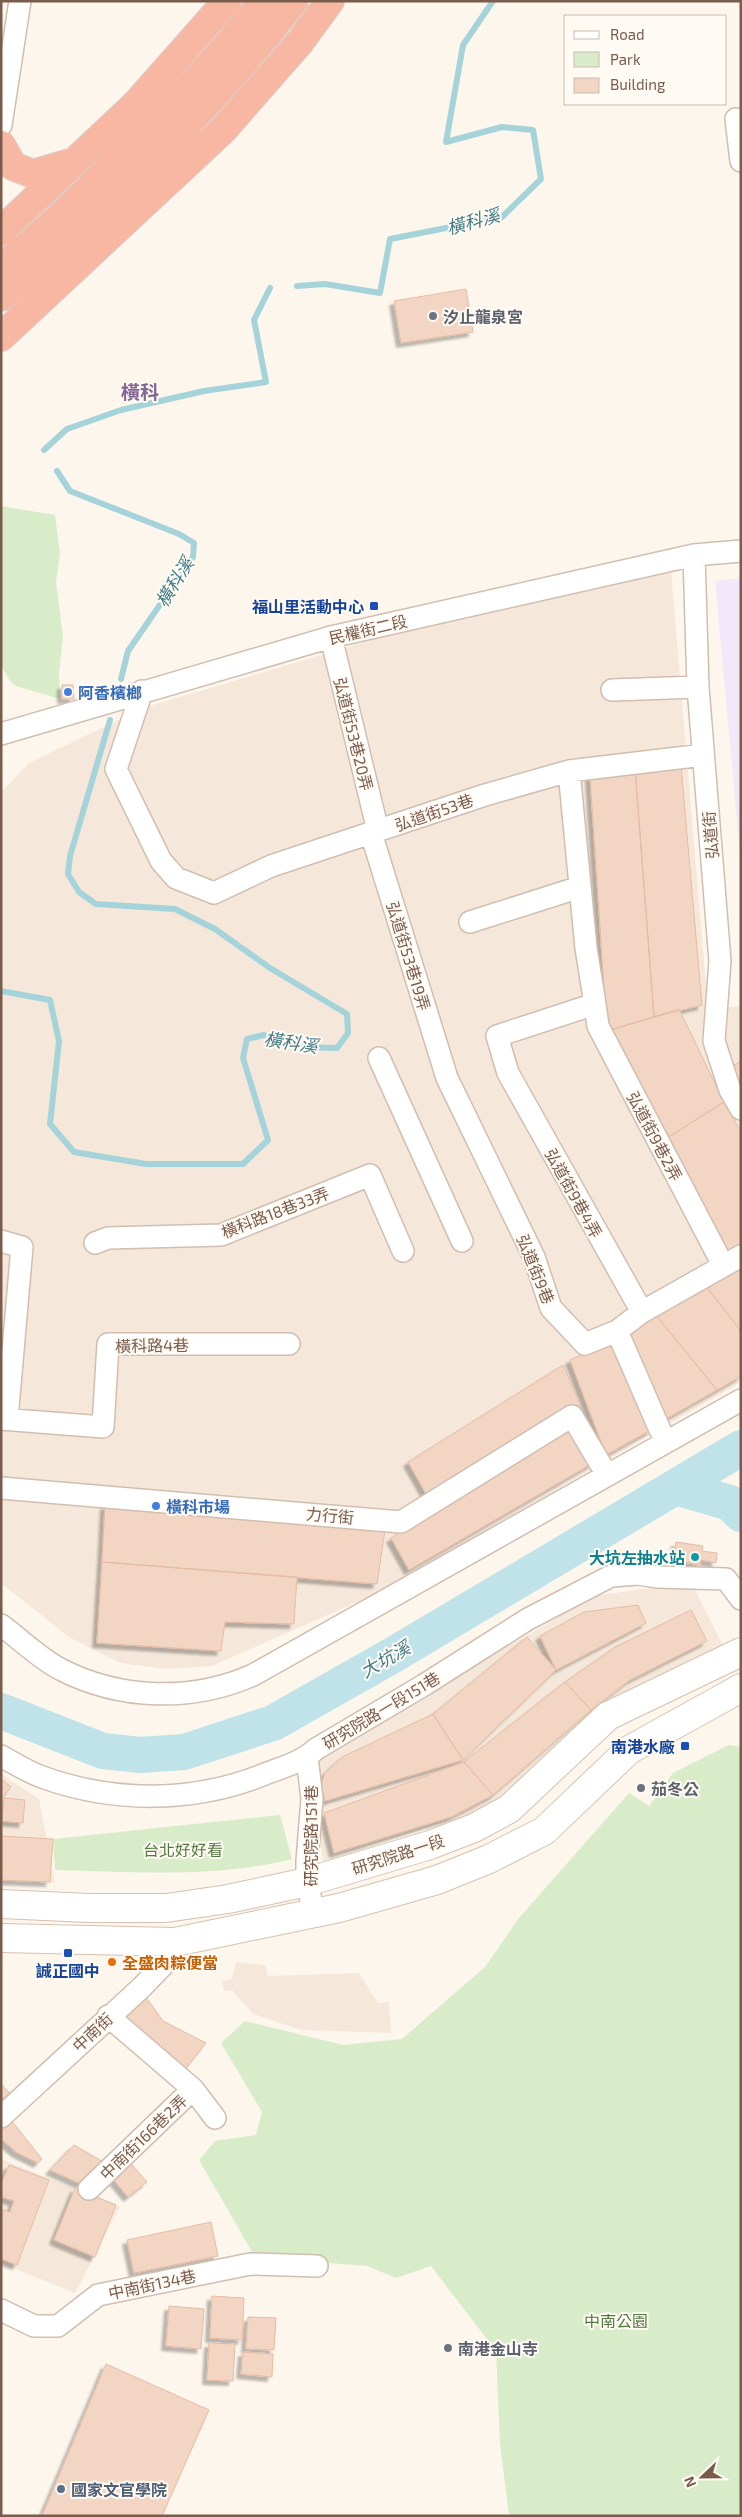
<svg xmlns="http://www.w3.org/2000/svg" width="742" height="2517" font-family="'Exo 2','Noto Sans TC',sans-serif">
  <style>
    .residential { fill: #f5e8da }
    .education { fill: #f3e8fa }
    .green { fill: #d8ecc9 }
    .lines { fill: none; stroke-linecap: round; stroke-linejoin: round }
    .stream { stroke: #a5d3da; stroke-width: 6 }
    .river { stroke: #bfe3e8; stroke-width: 36 }
    .building { fill: #f3d5c3; stroke: #e6bba3; filter: url(#shadow) }
    .street-casing { stroke: #d1beb0; stroke-width: 24 }
    .secondary-casing { stroke: #d6c0b0; stroke-width: 30 }
    .highway-casing { stroke: #dad1cd; stroke-width: 30 }
    .street { stroke: #fff; stroke-width: 21 }
    .secondary { stroke: #fff; stroke-width: 28 }
    .highway { stroke: #f7b7a3; stroke-width: 28 }
    .worship-dot { fill: #6b7280; stroke: #fffaf3; stroke-width: 2 }
    .transit-dot { fill: #1a4fb4; stroke: #fffaf3; stroke-width: 2 }
    .shop-dot { fill: #3f7fe0; stroke: #fffaf3; stroke-width: 2 }
    .culture-dot { fill: #0f9aa8; stroke: #fffaf3; stroke-width: 2 }
    .food-dot { fill: #e8710a; stroke: #fffaf3; stroke-width: 2 }
    .service-dot { fill: #5c6f8a; stroke: #fffaf3; stroke-width: 2 }
    .labels { text-anchor: middle; dominant-baseline: central; stroke-width: 4; stroke-linejoin: round; paint-order: stroke }
    .worship-label { font-size: 16px; font-weight: bold; fill: #5b616d; stroke: #fffaf3; text-anchor: start }
    .transit-label { font-size: 16px; font-weight: bold; fill: #164399; stroke: #fffaf3; text-anchor: end }
    .street-label { font-size: 16px; fill: #7a5c4d; stroke: #fffaf3 }
    .shop-label { font-size: 16px; font-weight: bold; fill: #366cbe; stroke: #fffaf3; text-anchor: start }
    .culture-label { font-size: 16px; font-weight: bold; fill: #0d838f; stroke: #fffaf3; text-anchor: end }
    .park-label { font-size: 16px; fill: #537a41; stroke: #fffaf3 }
    .food-label { font-size: 16px; font-weight: bold; fill: #c56008; stroke: #fffaf3; text-anchor: start }
    .service-label { font-size: 16px; font-weight: bold; fill: #4e5e75; stroke: #fffaf3; text-anchor: start }
    .water-label { font-size: 18px; font-style: italic; fill: #437c86; stroke: #fffaf3 }
    .quarter-label { font-size: 19px; font-weight: bold; fill: #846695; stroke: #fffaf3 }
  </style>
  <defs>
    <filter id="shadow"><feDropShadow dx="-4.5" dy="4.5" stdDeviation="1" flood-color="#0004"/></filter>
  </defs>
  <rect width="100%" height="100%" fill="#fdf6ec"/>
  <path class="residential" d="M671,571L708,1009L741,1006V1382L382,1591L212,1666L167,1669L120,1663L69,1637L1,1583V792L29,763L143,708L375,639Z
    M691,1582L727,1653L502,1804L323,1862L309,1761L595,1596Z
    M1,1774L39,1799L55,1883L1,1881Z
    M236,1962L265,1965L268,1976L359,1973L378,2003L389,2002L391,2033L301,2030L253,2014L232,1990L224,1991L222,1981L232,1979Z
    M1,2159L120,2207L75,2293L1,2263Z"/>
  <path class="education" d="M741,578V864L715,581Z"/>
  <path class="green" d="M1,506L55,515L60,554L56,582L63,637L59,673L60,699L16,686L10,681L1,665Z
    M729,1745L741,1747V2516H509L500,2443L496,2351L431,2266L396,2278L367,2266L255,2257L199,2160L215,2141L256,2135L262,2112L221,2043L245,2021L343,2045L402,2039L485,1967L519,1918L629,1793L649,1806L673,1773Z
    M280,1815L292,1859C215,1878 134,1872 55,1870L53,1839Z"/>
  <g class="lines">
    <path class="stream" d="M297,286L325,284L380,293L390,239L502,217L541,179L533,130L502,127L446,142L463,45L493,1
      M44,450L67,429L121,410L204,391L266,382L254,320L270,288
      M57,471L70,491L179,534L194,543L193,557L128,651L121,679
      M1,991L50,1000L59,1041L50,1124L74,1152L146,1164H243L268,1140L243,1058L247,1039L264,1035L303,1047L337,1048L348,1033L347,1014L270,968L215,929L175,909L96,904L79,892L68,874L70,856L110,720"/>
    <path class="river" d="M675,1487L730,1503L741,1514
      M1,1711L103,1751L140,1755L184,1752L273,1723L393,1655L741,1448"/>
  </g>
  <path class="building" d="M466,289L473,332L401,343L394,301Z
    M62,685H73L74,699H62Z
    M681,766L702,1005L654,1017L635,769Z
    M635,769L654,1017L607,1031L590,776Z
    M679,1009L724,1102L664,1140L607,1031Z
    M741,1061V1086L731,1067Z
    M724,1102L741,1132V1250L726,1258L664,1140Z
    M741,1264V1331L705,1285Z
    M705,1285L741,1331V1376L717,1390L655,1314Z
    M655,1314L717,1390L666,1419L626,1335Z
    M613,1340L651,1430L606,1455L570,1360Z
    M563,1365L580,1404L429,1499L408,1462Z
    M569,1425L593,1463L409,1570L391,1538Z
    M105,1505L385,1530L377,1584L102,1562Z
    M676,1542L703,1546L702,1551L717,1553L716,1563L701,1560L700,1565L673,1560Z
    M102,1562L297,1577L294,1624L225,1622L221,1651L97,1643Z
    M638,1605L646,1623L556,1670L540,1636L584,1612Z
    M691,1610L707,1641L630,1680L591,1710L565,1682L615,1647Z
    M527,1637L556,1670L463,1760L433,1714Z
    M565,1682L591,1710L493,1795L464,1762Z
    M433,1714L463,1760L325,1801L321,1785L325,1773L342,1757Z
    M464,1762L493,1795L451,1817L334,1853L324,1813Z
    M1,1779L11,1787L1,1800Z
    M4,1798L25,1800L23,1823L2,1821Z
    M1,1836L53,1839L50,1882L1,1880Z
    M145,1996L163,2021L206,2043L184,2071L116,2022Z
    M1,2084L10,2093L1,2101Z
    M11,2120L42,2159L38,2163L16,2152L1,2139V2129Z
    M74,2145L105,2163L81,2184L50,2170Z
    M126,2158L147,2182L128,2197L108,2173Z
    M9,2165L49,2180L17,2265L1,2259V2209L10,2212L14,2201L1,2197V2184Z
    M75,2188L116,2205L95,2257L54,2240Z
    M211,2222L218,2256L134,2273L127,2240Z
    M212,2296L244,2298L242,2340L210,2338Z
    M169,2306L204,2309L201,2349L166,2346Z
    M248,2317L276,2318L274,2350L246,2349Z
    M209,2343L235,2344L233,2381L207,2380Z
    M243,2352L273,2354L272,2377L241,2374Z
    M106,2364L209,2410L162,2516H42Z"/>
  <g class="lines">
    <g class="street-casing">
      <path id="street" d="M736,119L741,161
        M1,125L20,1
        M694,555L698,687L720,961L714,1041L730,1090L741,1109
        M331,637L378,831
        M612,690L698,687
        M142,691L116,769L161,861L176,878L214,893L271,866L485,795L569,771L703,755
        M1,734L331,637L694,555L741,551
        M569,771L586,948L595,1004L497,1036L508,1073L642,1312
        M371,833L447,1078L534,1257L551,1308L585,1344L617,1331L642,1312L741,1256
        M470,922L580,887
        M595,1004L598,1026L723,1265
        M379,1058L462,1241
        M1,1241L22,1247L7,1419
        M95,1243L108,1238L221,1235L370,1175L403,1251
        M617,1331L660,1430
        M1,1419L103,1427L108,1344H289
        M1,1488L401,1522L572,1416L601,1465
        M1,1625C20,1639 39,1658 60,1669C120,1700 192,1702 253,1675L741,1400
        M1,1756C14,1763 28,1772 42,1777C114,1803 194,1803 265,1774C283,1767 302,1762 316,1749L424,1685L528,1619L611,1576L638,1574L658,1577L726,1579L741,1599
        M307,1757L312,1799L307,1861V1882L314,1914
        M108,2016L193,2089
        M1,2117L142,1987L166,1962L175,1942
        M89,2189L193,2089L215,2118
        M1,2310L34,2326H58L98,2295L250,2264L317,2266"/>
    </g>
    <g class="secondary-casing">
      <path id="secondary" d="M1,1904L89,1908H166L228,1899L307,1882L430,1845L474,1828L509,1809L608,1716L741,1652
        M1,1938L175,1942L339,1908L437,1880L489,1859L544,1831L629,1750L741,1688"/>
    </g>
    <g class="highway-casing">
      <path id="highway" d="M1,145L13,166L33,174L70,163
        M1,231L136,104L227,1
        M1,267C46,233 87,191 127,150C174,103 222,55 263,1
        M1,297C26,278 49,256 73,235C153,163 228,86 294,1
        M1,337L223,130L300,42L330,1"/>
    </g>
    <use href="#street" class="street"/>
    <use href="#secondary" class="secondary"/>
    <use href="#highway" class="highway"/>
  </g>
  <g class="worship-dot">
    <circle cx="433" cy="316" r="5"/>
    <circle cx="641" cy="1788" r="5"/>
    <circle cx="448" cy="2348" r="5"/>
  </g>
  <g class="transit-dot">
    <rect x="369" y="601" width="10" height="10" rx="2.5"/>
    <rect x="680" y="1741" width="10" height="10" rx="2.5"/>
    <rect x="63" y="1948" width="10" height="10" rx="2.5"/>
  </g>
  <g class="shop-dot">
    <circle cx="68" cy="692" r="5"/>
    <circle cx="156" cy="1506" r="5"/>
  </g>
  <circle class="culture-dot" cx="695" cy="1557" r="5"/>
  <circle class="food-dot" cx="112" cy="1962" r="5"/>
  <circle class="service-dot" cx="61" cy="2489" r="5"/>
  <g class="labels">
    <g class="worship-label">
      <text x="443" y="316">汐止龍泉宮</text>
      <text x="651" y="1788">茄冬公</text>
      <text x="458" y="2348">南港金山寺</text>
    </g>
    <g class="transit-label">
      <text x="364" y="606">福山里活動中心</text>
      <text x="675" y="1746">南港水廠</text>
      <text x="68" y="1970" text-anchor="middle">誠正國中</text>
    </g>
    <g class="street-label">
      <text transform="translate(368 629) rotate(-13)">民權街二段</text>
      <text transform="translate(354 734) rotate(76)">弘道街53巷20弄</text>
      <text transform="translate(434 812) rotate(-19)">弘道街53巷</text>
      <text transform="translate(710 835) rotate(-95)">弘道街</text>
      <text transform="translate(409 956) rotate(73)">弘道街53巷19弄</text>
      <text transform="translate(655 1136) rotate(62)">弘道街9巷2弄</text>
      <text transform="translate(574 1193) rotate(61)">弘道街9巷4弄</text>
      <text transform="translate(275 1212) rotate(-21)">橫科路18巷33弄</text>
      <text transform="translate(536 1269) rotate(68)">弘道街9巷</text>
      <text transform="translate(152 1345) rotate(-1)">橫科路4巷</text>
      <text transform="translate(330 1515) rotate(5)">力行街</text>
      <text transform="translate(381 1710) rotate(-31)">研究院路一段151巷</text>
      <text transform="translate(310 1836) rotate(-90)">研究院路151巷</text>
      <text transform="translate(398 1854) rotate(-18)">研究院路一段</text>
      <text transform="translate(92 2032) rotate(-43)">中南街</text>
      <text transform="translate(143 2137) rotate(-44)">中南街166巷2弄</text>
      <text transform="translate(152 2284) rotate(-12)">中南街134巷</text>
    </g>
    <g class="shop-label">
      <text x="78" y="692">阿香檳榔</text>
      <text x="166" y="1506">橫科市場</text>
    </g>
    <g class="culture-label">
      <text x="685" y="1557">大坑左抽水站</text>
    </g>
    <g class="park-label">
      <text x="183" y="1849">台北好好看</text>
      <text x="616" y="2320">中南公園</text>
    </g>
    <g class="food-label">
      <text x="122" y="1962">全盛肉粽便當</text>
    </g>
    <g class="service-label">
      <text x="71" y="2489">國家文官學院</text>
    </g>
    <g class="water-label">
      <text transform="translate(473 221) rotate(-15)">橫科溪</text>
      <text transform="translate(174 582) rotate(-58)">橫科溪</text>
      <text transform="translate(291 1042) rotate(9)">橫科溪</text>
      <text transform="translate(385 1659) rotate(-30)">大坑溪</text>
    </g>
    <g class="quarter-label">
      <text x="140" y="391">橫科</text>
    </g>
  </g>
  <rect width="742" height="2517" fill="none" stroke="#7a5c4d" stroke-width="5"/>
  <rect x="564" y="15" width="162" height="90" fill="#fffaf3" stroke="#cabbb1"/>
  <rect x="574" y="31" width="25" height="8" fill="#ffffff" stroke="#cabbb1"/>
  <text x="610" y="40" font-size="15" fill="#7a5c4d">Road</text>
  <rect x="574" y="52" width="25" height="15" fill="#d8ecc9" stroke="#cabbb1"/>
  <text x="610" y="65" font-size="15" fill="#7a5c4d">Park</text>
  <rect x="574" y="78" width="25" height="15" fill="#f3d5c3" stroke="#cabbb1"/>
  <text x="610" y="90" font-size="15" fill="#7a5c4d">Building</text>
  <g transform="translate(702 2477) rotate(248)" stroke="#fffaf3" stroke-width="4" paint-order="stroke">
  <path d="M0-4L9 19L0 12L-9 19Z" fill="#7a5c4d"/>
  <text y="-8" font-size="14" font-weight="bold" text-anchor="middle" fill="#7a5c4d">N</text>
  </g>
</svg>
